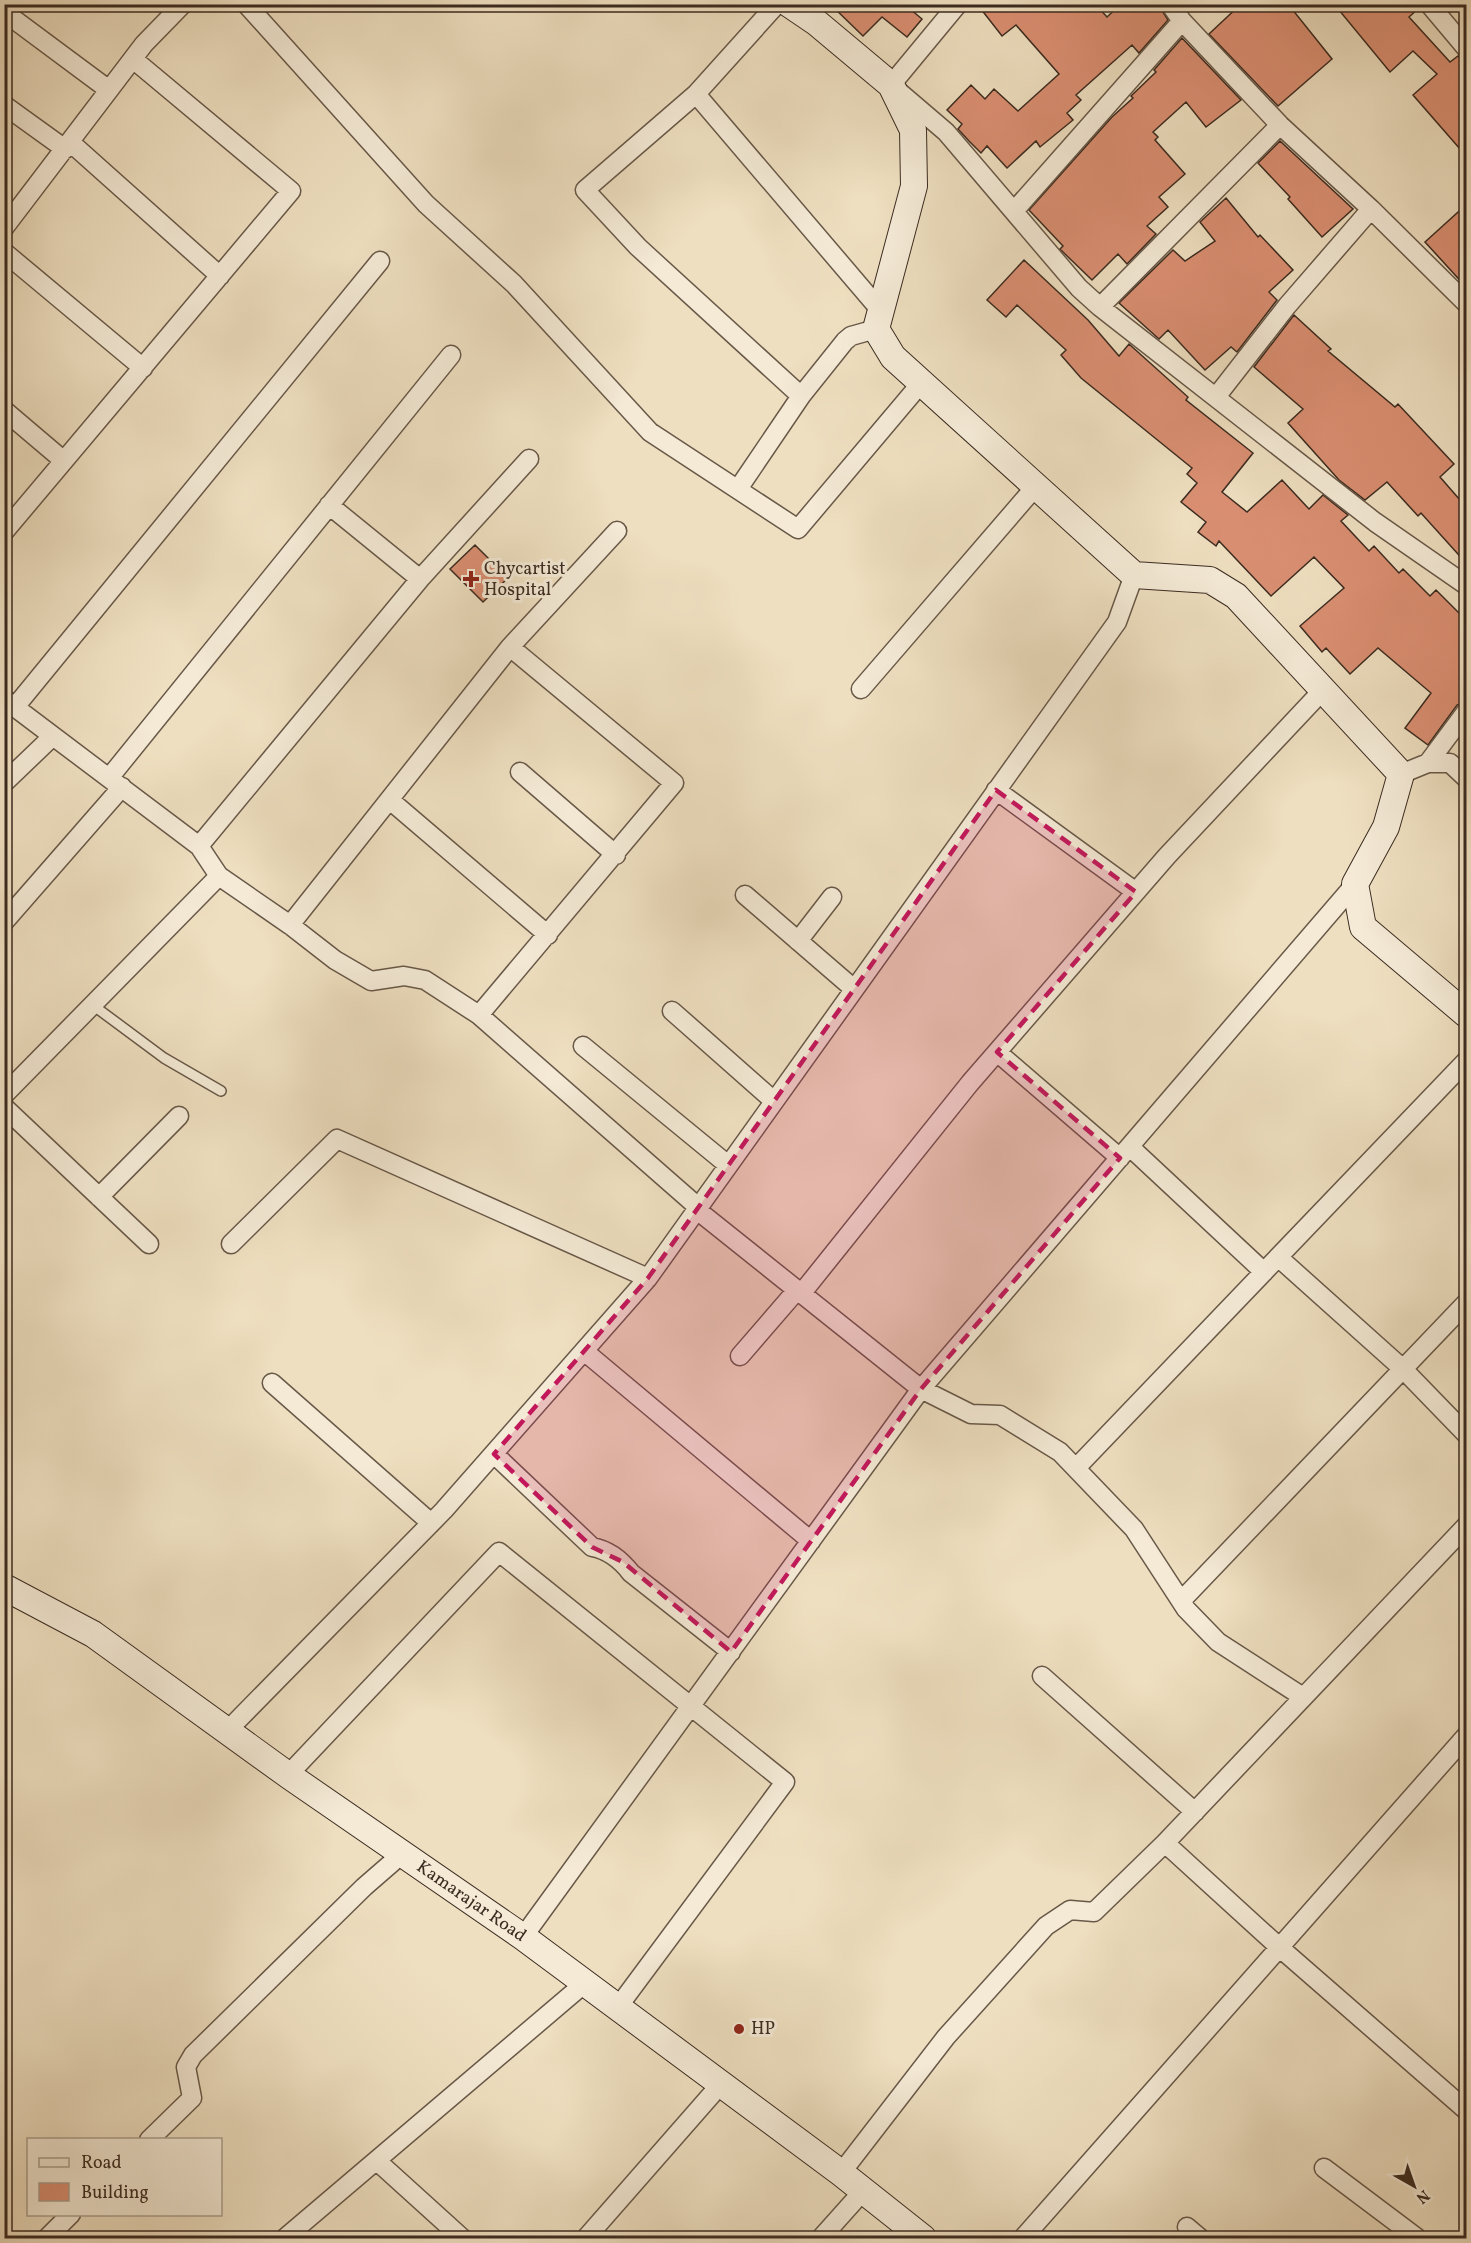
<svg xmlns="http://www.w3.org/2000/svg" width="1471" height="2243" font-family="Vollkorn,serif">
  <style>
    .building { fill: #da8f72; stroke: #3b2b20; stroke-width: 1.5 }
    .lines { fill: none; stroke-linecap: round; stroke-linejoin: round }
    .lane-casing { stroke: #685848; stroke-width: 12 }
    .street-casing { stroke: #685848; stroke-width: 21 }
    .secondary-casing { stroke: #3b2b20; stroke-width: 28 }
    .lane { stroke: #f4ead6; stroke-width: 9 }
    .street { stroke: #f4ead6; stroke-width: 18 }
    .secondary { stroke: #f4ead6; stroke-width: 26 }
    .marked { fill: #c2185b; fill-opacity: 0.2; stroke: #c2185b; stroke-width: 4.5; stroke-dasharray: 12 8; stroke-linejoin: round }
    .poi-dot { fill: #8f2418; stroke: #f4ead6; stroke-width: 2 }
    .labels { text-anchor: middle; dominant-baseline: central; stroke-width: 6; stroke-linejoin: round; paint-order: stroke }
    .poi-label { font-size: 18px; fill: #3b2b20; stroke: #f4ead6; text-anchor: start }
    .street-label { font-size: 18px; fill: #3b2b20; stroke: #f4ead6 }
  </style>
  <rect width="100%" height="100%" fill="#eedfc0"/>
  <filter id="stains"><feTurbulence type="fractalNoise" baseFrequency=".00333" numOctaves="4"/><feColorMatrix values="0 0 0 0 .2 0 0 0 0 .09 0 0 0 0 .02 0 0 0 .5 -.17"/></filter>
  <radialGradient id="worn" r=".72"><stop offset=".6" stop-color="#630" stop-opacity="0"/><stop offset="1" stop-color="#630" stop-opacity=".3"/></radialGradient>
  <path class="building" d="M830,4H904L922,19L907,37L882,17L863,36Z
    M977,4H1095L1107,17L1121,4H1158L1168,20L1139,53L1132,45L1076,95L1081,100L1067,113L1073,120L1040,147L1036,141L1007,168L987,146L981,153L969,141L958,129L962,124L947,110L971,85L985,99L994,89L1018,111L1059,74L1016,25L1002,36Z
    M1241,4H1288L1332,59L1278,106L1209,34Z
    M1334,4H1418L1419,8L1409,17L1450,62L1458,56L1467,66V157L1413,95L1437,74L1413,51L1390,72Z
    M1182,38L1241,100L1206,127L1186,102L1153,132L1158,137L1155,140L1185,174L1159,197L1168,207L1147,226L1156,234L1127,264L1118,254L1092,280L1065,254L1060,249L1063,246L1029,210L1112,117L1133,98L1131,96L1156,72L1154,70Z
    M1280,141L1353,209L1322,237L1288,199L1290,197L1258,163Z
    M1226,198L1258,237L1260,235L1293,270L1269,292L1277,300L1237,352L1231,347L1205,370L1168,330L1159,339L1119,303L1173,250L1185,261L1215,241L1200,222Z
    M1467,204V288L1425,242Z
    M1024,260L1088,320L1119,356L1129,344L1188,397L1186,400L1253,453L1222,492L1247,512L1282,480L1309,509L1323,495L1348,515L1341,521L1369,551L1374,546L1399,573L1403,569L1430,596L1436,590L1467,621V701L1457,705L1428,745L1405,728L1431,693L1378,648L1350,674L1326,648L1322,652L1300,626L1344,588L1314,557L1271,596L1219,541L1216,546L1198,532L1206,522L1181,502L1197,483L1187,474L1192,468L1081,378L1061,355L1066,350L1017,305L1006,317L987,300Z
    M1294,315L1331,349L1328,351L1395,407L1398,404L1454,464L1440,477L1467,508V564L1421,513L1418,516L1387,482L1365,500L1339,480L1288,423L1303,409L1254,367Z
    M475,545L508,578L483,602L450,569Z"/>
  <g class="lines">
    <g class="lane-casing">
      <path id="lane" d="M94,1006L164,1058L221,1091"/>
    </g>
    <g class="street-casing">
      <path id="street" d="M246,4L426,204L514,284L650,432L798,529L922,382
        M777,4L696,94L881,311
        M958,4L891,85L946,132L1079,288L1100,307L1375,522L1466,585
        M1429,4L1466,48
        M4,12L109,90
        M1182,21L1280,125L1371,209L1287,306L1216,397
        M696,94L585,190L638,247L801,396L738,489
        M4,105L65,149
        M70,142L220,276
        M1371,209L1466,303
        M1014,211L1182,21L1170,4
        M4,228L144,44L183,4
        M4,252L143,368
        M1100,307L1280,125
        M801,396L845,341L851,336L876,329
        M4,410L64,461
        M329,505L420,579
        M4,532L291,191L133,59
        M861,689L1036,486
        M4,699L53,736L4,783
        M15,707L380,261
        M53,736L199,846L219,876L290,925L510,647L617,531
        M1428,763L1466,712
        M520,772L616,855
        M1401,774L1428,763H1450L1466,778
        M109,778L451,355
        M996,790L1136,892
        M391,801L548,935
        M199,846L420,579L529,459
        M745,895L854,989
        M4,922L122,787
        M290,925L335,960L371,981L404,976L425,980L479,1015L698,1207
        M798,941L832,897
        M672,1011L774,1101
        M479,1015L674,783L510,647
        M583,1046L728,1165
        M997,1052L1120,1158
        M4,1095L219,876
        M4,1107L149,1244
        M1130,1147L1264,1272
        M99,1197L179,1116
        M697,1210L921,1389L971,1414L1000,1415L1060,1452L1134,1529L1186,1609L1218,1642L1303,1697
        M231,1244L337,1139L648,1278
        M1278,1257L1403,1369L1466,1434
        M801,1294L970,1083L1167,856L1323,690
        M584,1351L811,1541
        M740,1356L797,1290
        M272,1383L431,1523
        M494,1454L592,1547C609,1550 621,1560 631,1573L731,1652
        M1076,1468L1466,1061
        M1466,1526L1165,1843L1279,1947L1466,2110
        M1181,1601L1466,1303
        M1042,1676L1195,1812
        M227,1731L444,1510L648,1278L1117,622L1134,575
        M288,1775L499,1552L785,1782L618,2007
        M523,1937L921,1389L1355,884
        M149,2140L192,2098L186,2067L193,2055L364,1887L402,1854
        M377,2161L462,2238
        M1324,2168L1417,2238
        M841,2173L946,2037L1046,1926L1070,1910L1094,1912L1165,1843
        M1187,2227L1200,2238
        M47,2238L71,2214
        M285,2238L585,1983
        M586,2238L720,2085
        M821,2238L863,2191
        M1023,2238L1466,1736"/>
    </g>
    <g class="secondary-casing">
      <g id="secondary">
        <path d="M789,4L817,23L891,85L913,130L914,186L876,329L893,357L1134,575L1210,580L1236,596L1401,774L1386,827L1355,884L1363,927L1466,1014"/>
        <path id="s1" d="M4,1587L93,1634L288,1775L523,1937L841,2173L923,2238"/>
      </g>
    </g>
    <use href="#lane" class="lane"/>
    <use href="#street" class="street"/>
    <use href="#secondary" class="secondary"/>
  </g>
  <path class="marked" d="M996,790L1136,892L997,1052L1120,1158L921,1389L731,1652L623,1562L592,1547L494,1454L648,1278Z"/>
  <g class="poi-dot">
    <path d="M468 570h6v6h6v6h-6v6h-6v-6h-6v-6h6z"/>
    <circle cx="739" cy="2029" r="6"/>
  </g>
  <g class="labels">
    <g class="poi-label">
      <text x="484" y="569">Chycartist<tspan x="484" dy="21">Hospital</tspan></text>
      <text x="751" y="2029">HP</text>
    </g>
    <g class="street-label">
      <text stroke="none"><textPath href="#s1" startOffset="564">Kamarajar Road</textPath></text>
    </g>
  </g>
  <rect width="1471" height="2243" fill="none" stroke="#eedfc0" stroke-width="24"/>
  <rect x="6" y="6" width="1459" height="2231" fill="none" stroke="#3b2b20" stroke-width="3"/>
  <rect x="12" y="12" width="1447" height="2219" fill="none" stroke="#3b2b20" stroke-width="1.5"/>
  <rect x="27" y="2138" width="195" height="78" fill="#f4ead6" stroke="#aa9e8d" stroke-width="1.5"/>
  <rect x="39" y="2158" width="30" height="9" fill="#f4ead6" stroke="#aa9e8d" stroke-width="1.5"/>
  <text x="81" y="2168" font-size="18" fill="#3b2b20">Road</text>
  <rect x="39" y="2183" width="30" height="18" fill="#da8f72" stroke="#aa9e8d" stroke-width="1.5"/>
  <text x="81" y="2198" font-size="18" fill="#3b2b20">Building</text>
  <g transform="translate(1414 2186) rotate(140)" stroke="#f4ead6" stroke-width="4.5" paint-order="stroke">
  <path d="M0-4.5L10 22L0 15L-10 22Z" fill="#3b2b20"/>
  <text y="-9" font-size="16" font-weight="bold" text-anchor="middle" fill="#3b2b20">N</text>
  </g>
  <rect width="100%" height="100%" filter="url(#stains)"/>
  <rect width="100%" height="100%" fill="url(#worn)"/>
</svg>
